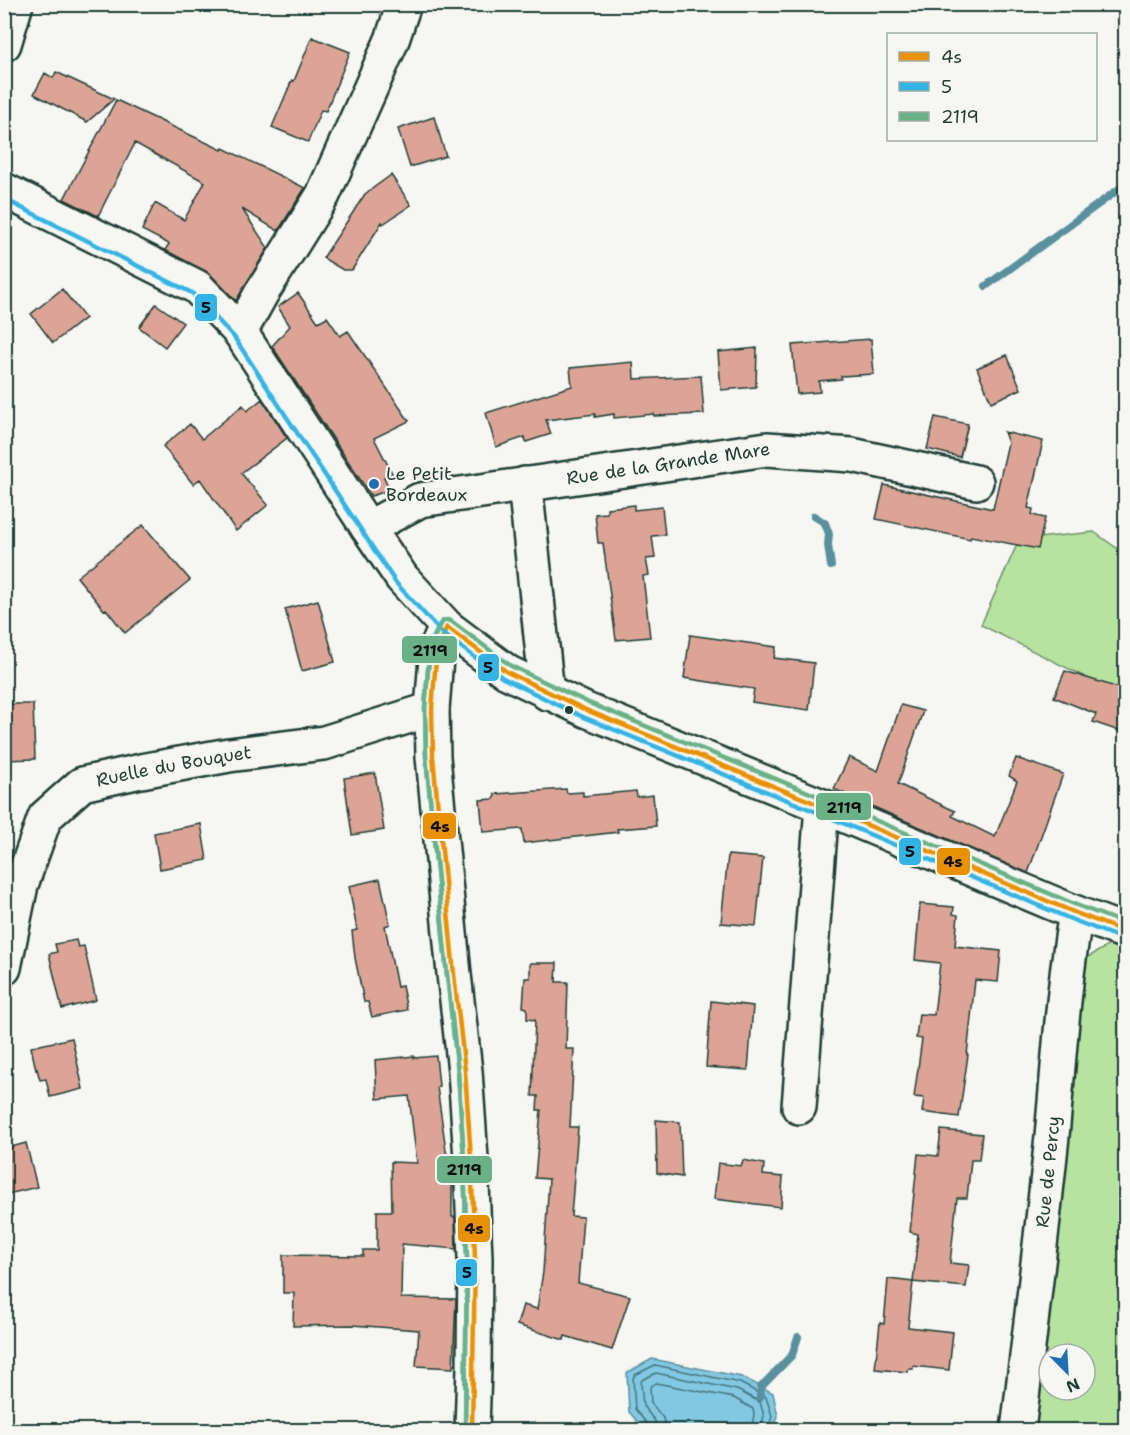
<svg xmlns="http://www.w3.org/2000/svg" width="1130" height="1435" font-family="'Shantell Sans',sans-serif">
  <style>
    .green { fill: #b7e3a1; stroke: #6b906a; stroke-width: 1.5; fill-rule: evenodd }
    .water { fill: #82c8e3; stroke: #5a909d; stroke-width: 1.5 }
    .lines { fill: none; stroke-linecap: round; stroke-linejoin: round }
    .shore { stroke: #47757a; stroke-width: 1.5 }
    .stream { stroke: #5a909d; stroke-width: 8 }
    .building { fill: #dca497; stroke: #1f3d34; stroke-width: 1.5 }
    .minor-casing { stroke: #1f3d34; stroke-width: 38 }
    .major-casing { stroke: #1f3d34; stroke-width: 38 }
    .minor { stroke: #f6f6f2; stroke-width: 33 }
    .major { stroke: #f6f6f2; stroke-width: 33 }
    .bus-1-casing { stroke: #f6f6f2; stroke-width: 9 }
    .bus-2-casing { stroke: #f6f6f2; stroke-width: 9 }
    .bus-3-casing { stroke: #f6f6f2; stroke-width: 9 }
    .bus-1 { stroke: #e99105; stroke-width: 4.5 }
    .bus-2 { stroke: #34b4e4; stroke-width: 4.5 }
    .bus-3 { stroke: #6bb187; stroke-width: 4.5 }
    .poi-dot { fill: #1f6fb2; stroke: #f6f6f2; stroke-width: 2 }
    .bus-dot { fill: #1f3d34; stroke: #f6f6f2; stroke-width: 2 }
    .labels { text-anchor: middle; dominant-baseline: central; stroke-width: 4.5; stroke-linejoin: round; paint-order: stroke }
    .street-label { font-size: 18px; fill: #1f3d34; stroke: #f6f6f2 }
    .poi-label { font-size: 18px; fill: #1f3d34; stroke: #f6f6f2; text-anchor: start }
    .line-badge { stroke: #f6f6f2; stroke-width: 2 }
    .pale-badge-label { font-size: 16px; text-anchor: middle; font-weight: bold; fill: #111 }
  </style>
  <rect width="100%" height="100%" fill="#f6f6f2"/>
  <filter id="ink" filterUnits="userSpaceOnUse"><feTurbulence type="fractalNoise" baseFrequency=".0167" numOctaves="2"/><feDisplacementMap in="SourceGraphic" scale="12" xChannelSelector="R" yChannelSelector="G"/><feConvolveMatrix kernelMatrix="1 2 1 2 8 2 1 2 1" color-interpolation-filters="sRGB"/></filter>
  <g filter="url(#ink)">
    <path class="green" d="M1094,532L1125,554V697L981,625L1019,540Z
      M1109,945L1126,952L1125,1430H1027L1081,961ZM1049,1354H1085V1390H1049Z"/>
    <path class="water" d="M652,1359L742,1377L773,1393L778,1417L773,1430H645L629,1412L627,1373Z"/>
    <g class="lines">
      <path class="shore" d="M649,1430L648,1425L635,1409L633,1378L635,1375L655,1365L740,1383L766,1397L772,1416L768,1430
        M657,1430L655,1421L643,1406L641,1382L642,1380L656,1373L737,1390L760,1402L764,1416L760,1430
        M666,1430L663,1418L651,1403L650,1387L656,1383L734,1398L753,1409L754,1415L751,1430"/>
      <path class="stream" d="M986,286L1126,184
        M814,516L825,523L829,534L828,545L831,566
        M760,1397L761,1387L792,1355L798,1337"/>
    </g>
    <path class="building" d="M312,37L350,52L326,111L321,110L308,142L272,127L292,80L294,81Z
      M56,72L114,99L87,122L34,94L45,73L53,78Z
      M116,100L222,150L223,148L305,188L278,231L242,209L268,248L236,301L210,274L165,250L169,244L142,230L155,203L184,220L205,182L135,143L98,216L64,199Z
      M434,117L446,156L410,167L398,129Z
      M391,175L411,205L383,224L382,222L352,270H343L323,258L365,194Z
      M62,289L85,318L53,343L31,314Z
      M298,293L318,322L327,317L340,336L348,331L409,421L374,438L393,475L384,477L390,490L371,496L272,346L290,326L278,307Z
      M156,304L183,323L165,347L139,327Z
      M871,339L874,374L841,376V379L819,381L820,392L797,394L792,345Z
      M757,348L756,387L721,390L718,352Z
      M1007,355L1021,389L991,402L977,368Z
      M633,362L634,379L701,376L704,414L654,416V414L614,418V414L595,417V414L546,420L551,434L526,442L525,437L496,447L486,413L572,386L570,368Z
      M262,399L287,438L241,473L268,505L236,531L200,479L193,484L163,446L190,424L202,439L243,405L247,411Z
      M935,417L968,424L960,457L927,449Z
      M1004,432L1043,441L1028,508L1033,509L1032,515L1045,518L1038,549L971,536L970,539L876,519L884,485L993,509L1008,443Z
      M634,505V510L662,507L665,535L652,536L655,558L646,559L649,575L643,576L650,637L616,640L603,543H598L595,514L607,513V508Z
      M143,525L190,580L125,633L106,609L104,610L77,577Z
      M318,600L335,662L302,671L285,609Z
      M690,635L776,647L774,658L814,663L809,710L752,702L754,689L684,678Z
      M1065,671L1125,690V733L1093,722L1096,714L1054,697Z
      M4,704H33L35,759L4,760Z
      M901,705L923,711L898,784L955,811L952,816L995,837L1017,781L1009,776L1016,758L1063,774L1028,873L894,816L834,789L849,757L878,771Z
      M375,773L384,830L352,835L344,778Z
      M566,789L567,793L583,792V796L636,791L637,797L653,795L656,826L617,829L618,832L524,843L522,829L483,832L480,800L494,799L495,794Z
      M201,824L207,860L160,869L154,833Z
      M728,855L763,858L756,926L721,923Z
      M380,879L390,924L385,926L397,987L402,986L407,1010L372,1017L368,1002H364L355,958L352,931L357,930L349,886Z
      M920,904L954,907L953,914L958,915L955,946L1001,951L998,982L975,980L967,1055H968L959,1117L922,1112L924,1098L914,1097L922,1039L916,1038L919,1014L934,1015L940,963L915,960Z
      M76,940L78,947L84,946L96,1000L62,1009L49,954L57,952L55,944Z
      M530,963H557L556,982H568L566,1049H574L570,1127H578L571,1216L583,1217L578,1283L630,1296L612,1350L565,1336L564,1340L517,1325L523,1305L537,1309L543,1272L549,1179L535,1178L541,1110H537L538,1096H532L535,1020L527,1019V1008L523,1007L525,978H530Z
      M711,1001L753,1006L748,1070L706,1067Z
      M72,1038L83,1089L50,1097L46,1079L40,1080L37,1069L36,1070L31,1047Z
      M414,1056V1058L436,1056L439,1086L437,1087L448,1164L452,1163V1217H455L456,1249L402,1244L401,1298L456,1299L453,1368L416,1366L419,1330L352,1325L293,1326L294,1293H283V1255L363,1256V1250H377V1211H392L391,1162L417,1163L409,1096L377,1099L375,1060Z
      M656,1120L680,1122L682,1177L657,1173Z
      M941,1130L982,1134L979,1160H971L967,1198H957L950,1263L969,1265L966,1287L913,1282L918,1234L910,1232L918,1154L938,1156Z
      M26,1143L37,1187L4,1195V1149Z
      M743,1160L764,1164L763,1175L783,1177L781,1207L714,1199L718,1163L741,1166Z
      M888,1279L913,1282L908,1327L953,1332L949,1370L913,1366V1369H908V1372L875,1369L880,1323L884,1324Z"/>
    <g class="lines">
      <g class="minor-casing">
        <g id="minor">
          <path d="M4,44L16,4"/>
          <path d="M240,332L261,294L323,195L392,40L404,4"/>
          <path d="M525,484L547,693"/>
          <path id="s1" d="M368,528L420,500L767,449L852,455L976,482"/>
          <path d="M447,627L437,646L432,709L433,757L454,974L465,1071L471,1158L475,1259L474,1367L472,1430"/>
          <path id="s2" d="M4,968L21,885L45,817L82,784L141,771L229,755L324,743L432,709"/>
          <path d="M799,1107L822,806"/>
          <path id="s3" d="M1018,1430C1030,1332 1042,1234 1052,1136C1059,1061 1063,987 1076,913"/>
        </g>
      </g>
      <g class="major-casing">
        <path id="major" d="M4,190L197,287L240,332L368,528L402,578L447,627L507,672L586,710L822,806L1076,913L1126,932"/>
      </g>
      <use href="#minor" class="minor"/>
      <use href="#major" class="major"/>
      <g class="bus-1-casing">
        <path id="bus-1" d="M447,627L437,646L432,709L433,757L454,974L465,1071L471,1158L475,1259L472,1430
          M447,627L507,672L586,710L822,806L1076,913L1126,932"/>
      </g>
      <g class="bus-2-casing">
        <path id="bus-2" d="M4,199L192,293L234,337L396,583L442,633L503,678L583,717L819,813L1073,920L1123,939
          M440,624L430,645L425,708L426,757L447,975L458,1072L464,1158L467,1259L465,1430"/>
      </g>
      <g class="bus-3-casing">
        <path id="bus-3" d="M465,1430L467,1259L464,1158L458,1072L447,975L426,757L425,708L430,645L443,621L447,620L451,621L511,666L589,703L825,799L1079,906L1126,924"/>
      </g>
      <use href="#bus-1" class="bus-1"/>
      <use href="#bus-2" class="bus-2"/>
      <use href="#bus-3" class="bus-3"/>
    </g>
  </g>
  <circle class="poi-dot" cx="374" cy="484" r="6"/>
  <circle class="bus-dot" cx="569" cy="710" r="5"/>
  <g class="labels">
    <g class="street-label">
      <text stroke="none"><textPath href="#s1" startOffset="310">Rue de la Grande Mare</textPath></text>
      <text stroke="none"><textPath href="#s2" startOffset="300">Ruelle du Bouquet</textPath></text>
      <text stroke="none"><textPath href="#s3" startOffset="260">Rue de Percy</textPath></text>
    </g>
    <g class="poi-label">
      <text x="386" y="474">Le Petit<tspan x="386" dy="21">Bordeaux</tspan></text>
    </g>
  </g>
  <g class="line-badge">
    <rect x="194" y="293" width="24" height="29" rx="6" fill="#34b4e4"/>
    <rect x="401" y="635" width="57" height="29" rx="6" fill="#6bb187"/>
    <rect x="477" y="653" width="23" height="29" rx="6" fill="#34b4e4"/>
    <rect x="815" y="792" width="57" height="29" rx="6" fill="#6bb187"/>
    <rect x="422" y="812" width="35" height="28" rx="6" fill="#e99105"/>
    <rect x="898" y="837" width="24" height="29" rx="6" fill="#34b4e4"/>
    <rect x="936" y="847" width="35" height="29" rx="6" fill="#e99105"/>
    <rect x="436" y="1155" width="57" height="29" rx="6" fill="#6bb187"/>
    <rect x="457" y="1214" width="34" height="29" rx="6" fill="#e99105"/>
    <rect x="455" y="1258" width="23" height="29" rx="6" fill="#34b4e4"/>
  </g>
  <g class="pale-badge-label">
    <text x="206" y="313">5</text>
    <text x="430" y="656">2119</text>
    <text x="488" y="673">5</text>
    <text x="844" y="813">2119</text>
    <text x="440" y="832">4s</text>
    <text x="910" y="857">5</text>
    <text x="953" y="867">4s</text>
    <text x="464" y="1175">2119</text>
    <text x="474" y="1234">4s</text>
    <text x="467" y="1278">5</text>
  </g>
  <rect width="1130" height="1435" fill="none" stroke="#f6f6f2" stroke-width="24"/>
  <rect x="12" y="12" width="1106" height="1411" fill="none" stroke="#1f3d34" stroke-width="2" filter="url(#ink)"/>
  <rect x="887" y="33" width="210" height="108" fill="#f6f6f2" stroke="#a0aca6" stroke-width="1.5"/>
  <rect x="899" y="52" width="30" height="9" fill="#e99105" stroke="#a0aca6" stroke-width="1.5"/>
  <text x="941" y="63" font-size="18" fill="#1f3d34">4s</text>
  <rect x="899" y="82" width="30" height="9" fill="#34b4e4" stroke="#a0aca6" stroke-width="1.5"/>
  <text x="941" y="93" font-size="18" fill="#1f3d34">5</text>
  <rect x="899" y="112" width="30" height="9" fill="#6bb187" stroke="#a0aca6" stroke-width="1.5"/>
  <text x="941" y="123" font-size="18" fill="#1f3d34">2119</text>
  <g transform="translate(1067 1372) rotate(156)"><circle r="28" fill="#f6f6f2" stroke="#a0aca6" stroke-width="1.5"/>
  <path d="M0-4.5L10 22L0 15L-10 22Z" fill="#1f6fb2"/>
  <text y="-9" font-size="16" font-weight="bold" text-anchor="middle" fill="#1f3d34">N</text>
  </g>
</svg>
